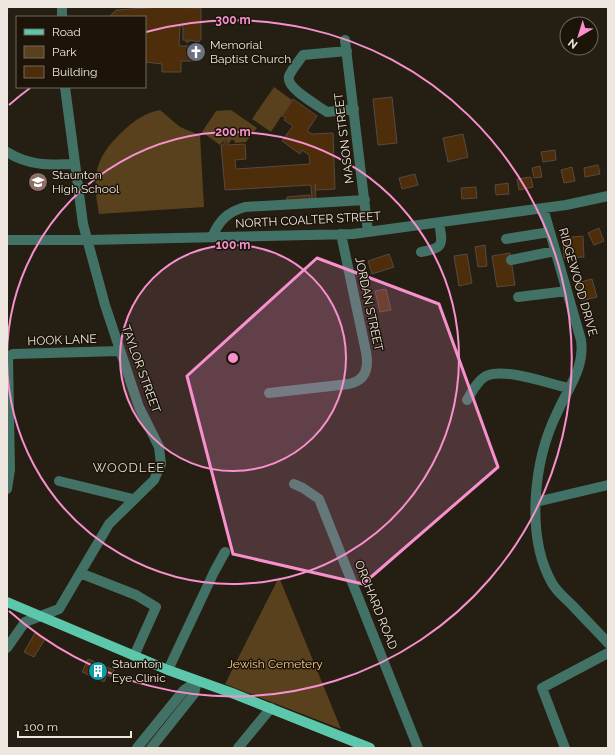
<svg xmlns="http://www.w3.org/2000/svg" width="615" height="755" font-family="Raleway,sans-serif">
  <style>
    .green { fill: #58411c }
    .building { fill: #4e2d0a; stroke: #564a40 }
    .lines { fill: none; stroke-linecap: round; stroke-linejoin: round }
    .minor { stroke: #427265; stroke-width: 10 }
    .major { stroke: #5cc7ab; stroke-width: 10 }
    .marked { fill: #f790cd; fill-opacity: 0.2; stroke: #f790cd; stroke-width: 3; stroke-linejoin: round }
    .ring { fill: none; stroke: #f790cd; stroke-width: 2 }
    .labels { text-anchor: middle; dominant-baseline: central; stroke-width: 3; stroke-linejoin: round; paint-order: stroke }
    .poi-label { font-size: 12px; fill: #ede7e0; stroke: #1c1409; text-anchor: start }
    .street-label { font-size: 12px; fill: #ede7e0; stroke: #1c1409 }
    .park-label { font-size: 12px; fill: #f7cb89; stroke: #1c1409 }
    .neighbourhood-label { font-size: 13px; letter-spacing: 1px; fill: #e5dacb; stroke: #1c1409 }
    .centre { fill: #f790cd; stroke: #1c1409; stroke-width: 2 }
    .ring-label { font-size: 12px; text-anchor: middle; font-weight: bold; fill: #f790cd; stroke: #1c1409; stroke-width: 3; stroke-linejoin: round; paint-order: stroke }
  </style>
  <rect width="100%" height="100%" fill="#251e12"/>
  <path class="green" d="M274,87L292,100L271,132L252,119Z
    M160,110L180,127L200,135L204,207L99,214C92,176 94,158 123,131C135,120 145,113 160,110Z
    M231,110L257,128L246,142L235,143L234,140H231L230,143H229L228,140L225,139L220,145L202,132L216,111Z
    M279,577L341,729L225,684Z"/>
  <path class="building" d="M163,7L201,8V40H199V42L189,40V42H186V40H183V26H180L179,46H195V61H181V72H162V64L145,62V17H109L116,10Z
    M392,97L397,143L378,145L373,99Z
    M293,99L317,116L307,131L312,134L333,133L335,189L316,190L315,184L316,199H312L311,185L225,190L221,145H224V140H228V145L245,144L246,159L235,160L236,169L310,164L309,155L302,150L300,154L282,141L293,126L284,120L286,118L282,116Z
    M463,134L468,157L448,162L443,138Z
    M555,150L556,160L543,162L541,152Z
    M598,165L600,174L585,177L584,168Z
    M540,166L542,177L534,178L532,168Z
    M572,167L575,181L564,183L561,170Z
    M415,174L418,185L402,189L399,178Z
    M531,177L533,187L519,190L517,179Z
    M508,183L509,194L496,195L495,185Z
    M476,187L477,198L462,199L461,188Z
    M310,195V199L287,200V197Z
    M599,228L604,241L594,245L588,233Z
    M583,236L584,257L564,258L563,238Z
    M485,245L487,266L478,267L475,247Z
    M510,253L515,285L497,287L492,256Z
    M389,254L394,267L372,274L368,261Z
    M467,254L472,283L459,286L454,256Z
    M592,279L597,297L581,301L577,283Z
    M386,289L391,310L380,312L375,291Z
    M35,633L45,639L34,657L24,652Z
    M88,659L114,670L111,677L107,675L104,682L82,672Z"/>
  <g class="lines">
    <path class="minor" d="M62,7V17
      M345,40L368,232
      M347,51L303,55C299,61 292,69 289,76C285,88 319,106 327,112L354,109
      M7,152C29,166 50,165 74,164
      M543,208L581,340C585,368 568,388 557,413C534,460 525,535 552,583C557,592 565,598 572,605C584,618 596,630 608,643
      M212,237C219,221 227,212 245,207L365,200
      M506,239L550,232
      M7,240H88L353,234L566,205L608,196
      M421,252C444,248 443,245 439,223
      M511,260L555,251
      M518,297L567,291
      M269,393L349,384C366,380 369,368 366,352L341,234
      M467,400C472,392 477,381 486,376C504,367 549,384 569,388
      M59,481L133,499
      M294,484L303,488L319,499L418,748
      M7,489L10,470L8,357L13,354L120,351
      M536,502L608,485
      M80,573L136,595L156,607L134,656
      M7,648L25,622L59,609L109,524L154,480L161,464L159,447L139,407L105,305L83,224L65,87
      M168,670L214,572L225,552
      M137,748L184,690L197,681
      M151,748L194,694L197,681
      M238,748L271,708
      M565,748L542,688L608,653"/>
    <path class="major" d="M7,602L168,670L232,693L370,748"/>
  </g>
  <path class="marked" d="M317,258L439,304L498,467L363,584L233,554L187,376Z"/>
  <circle cx="233" cy="358" r="113" fill="#f790cd" fill-opacity=".12"/>
  <g class="ring">
    <circle cx="233" cy="358" r="113"/>
    <path d="M7 356A226 226 0 1 1 7 360"/>
    <path d="M9 105A338 338 0 0 1 30 88M146 32A338 338 0 1 1 9 611"/>
  </g>
  <defs>
    <g id="church-disc" transform="scale(1)"><circle r="9.5" fill="#6b7280" stroke="#1c1409"/><path d="M-1.2-6h2.4v3.5h3.3v2.4h-3.3V6h-2.4V-.1h-3.3v-2.4h3.3Z" fill="#fff"/></g>
    <g id="school-disc" transform="scale(1)"><circle r="9.5" fill="#8d6e63" stroke="#1c1409"/><path d="M0-5L7-2L0 1L-7-2ZM-4 1L0 2.5L4 1V4Q0 6-4 4Z" fill="#fff"/></g>
    <g id="building-disc" transform="scale(1)"><circle r="9.5" fill="#0f9aa8" stroke="#1c1409"/><path d="M-4-6H4V6H1V3H-1V6H-4ZM-2.5-4.3h1.7v1.8h-1.7ZM.8-4.3h1.7v1.8H.8ZM-2.5-1h1.7V.8h-1.7ZM.8-1h1.7V.8H.8Z" fill="#fff"/></g>
  </defs>
  <g fill-rule="evenodd">
    <use href="#church-disc" x="196" y="52"/>
    <use href="#school-disc" x="38" y="182"/>
    <use href="#building-disc" x="98" y="671"/>
  </g>
  <g class="labels">
    <g class="poi-label">
      <text x="210" y="45">Memorial<tspan x="210" dy="14">Baptist Church</tspan></text>
      <text x="52" y="175">Staunton<tspan x="52" dy="14">High School</tspan></text>
      <text x="112" y="664">Staunton<tspan x="112" dy="14">Eye Clinic</tspan></text>
    </g>
    <g class="street-label">
      <text transform="translate(344 138) rotate(-97)">MASON STREET</text>
      <text transform="translate(308 220) rotate(-3)">NORTH COALTER STREET</text>
      <text transform="translate(578 282) rotate(74)">RIDGEWOOD DRIVE</text>
      <text transform="translate(369 304) rotate(78)">JORDAN STREET</text>
      <text transform="translate(62 340) rotate(-2)">HOOK LANE</text>
      <text transform="translate(141 369) rotate(70)">TAYLOR STREET</text>
      <text transform="translate(376 605) rotate(68)">ORCHARD ROAD</text>
    </g>
    <g class="park-label">
      <text x="275" y="664">Jewish Cemetery</text>
    </g>
    <g class="neighbourhood-label">
      <text x="129" y="467">WOODLEE</text>
    </g>
  </g>
  <circle cx="233" cy="358" r="6" class="centre"/>
  <g class="ring-label">
    <text x="233" y="24">300 m</text>
    <text x="233" y="136">200 m</text>
    <text x="233" y="249">100 m</text>
  </g>
  <rect width="615" height="755" fill="none" stroke="#ede7e0" stroke-width="16"/>
  <rect x="16" y="16" width="130" height="72" fill="#1c1409" stroke="#70685f"/>
  <rect x="24" y="29" width="20" height="6" fill="#5cc7ab" stroke="#70685f"/>
  <text x="52" y="36" font-size="12" fill="#ede7e0">Road</text>
  <rect x="24" y="46" width="20" height="12" fill="#58411c" stroke="#70685f"/>
  <text x="52" y="56" font-size="12" fill="#ede7e0">Park</text>
  <rect x="24" y="66" width="20" height="12" fill="#4e2d0a" stroke="#70685f"/>
  <text x="52" y="76" font-size="12" fill="#ede7e0">Building</text>
  <g transform="translate(579 36) rotate(218)"><circle r="19" fill="#1c1409" stroke="#70685f"/>
  <path d="M0-3L7 15L0 10L-7 15Z" fill="#f790cd"/>
  <text y="-6" font-size="11" font-weight="bold" text-anchor="middle" fill="#ede7e0">N</text>
  </g>
  <path d="M18 731v6h113v-6" fill="none" stroke="#ede7e0" stroke-width="2"/>
  <text x="24" y="731" font-size="12" fill="#ede7e0" stroke="#1c1409" stroke-width="3" paint-order="stroke">100 m</text>
</svg>
